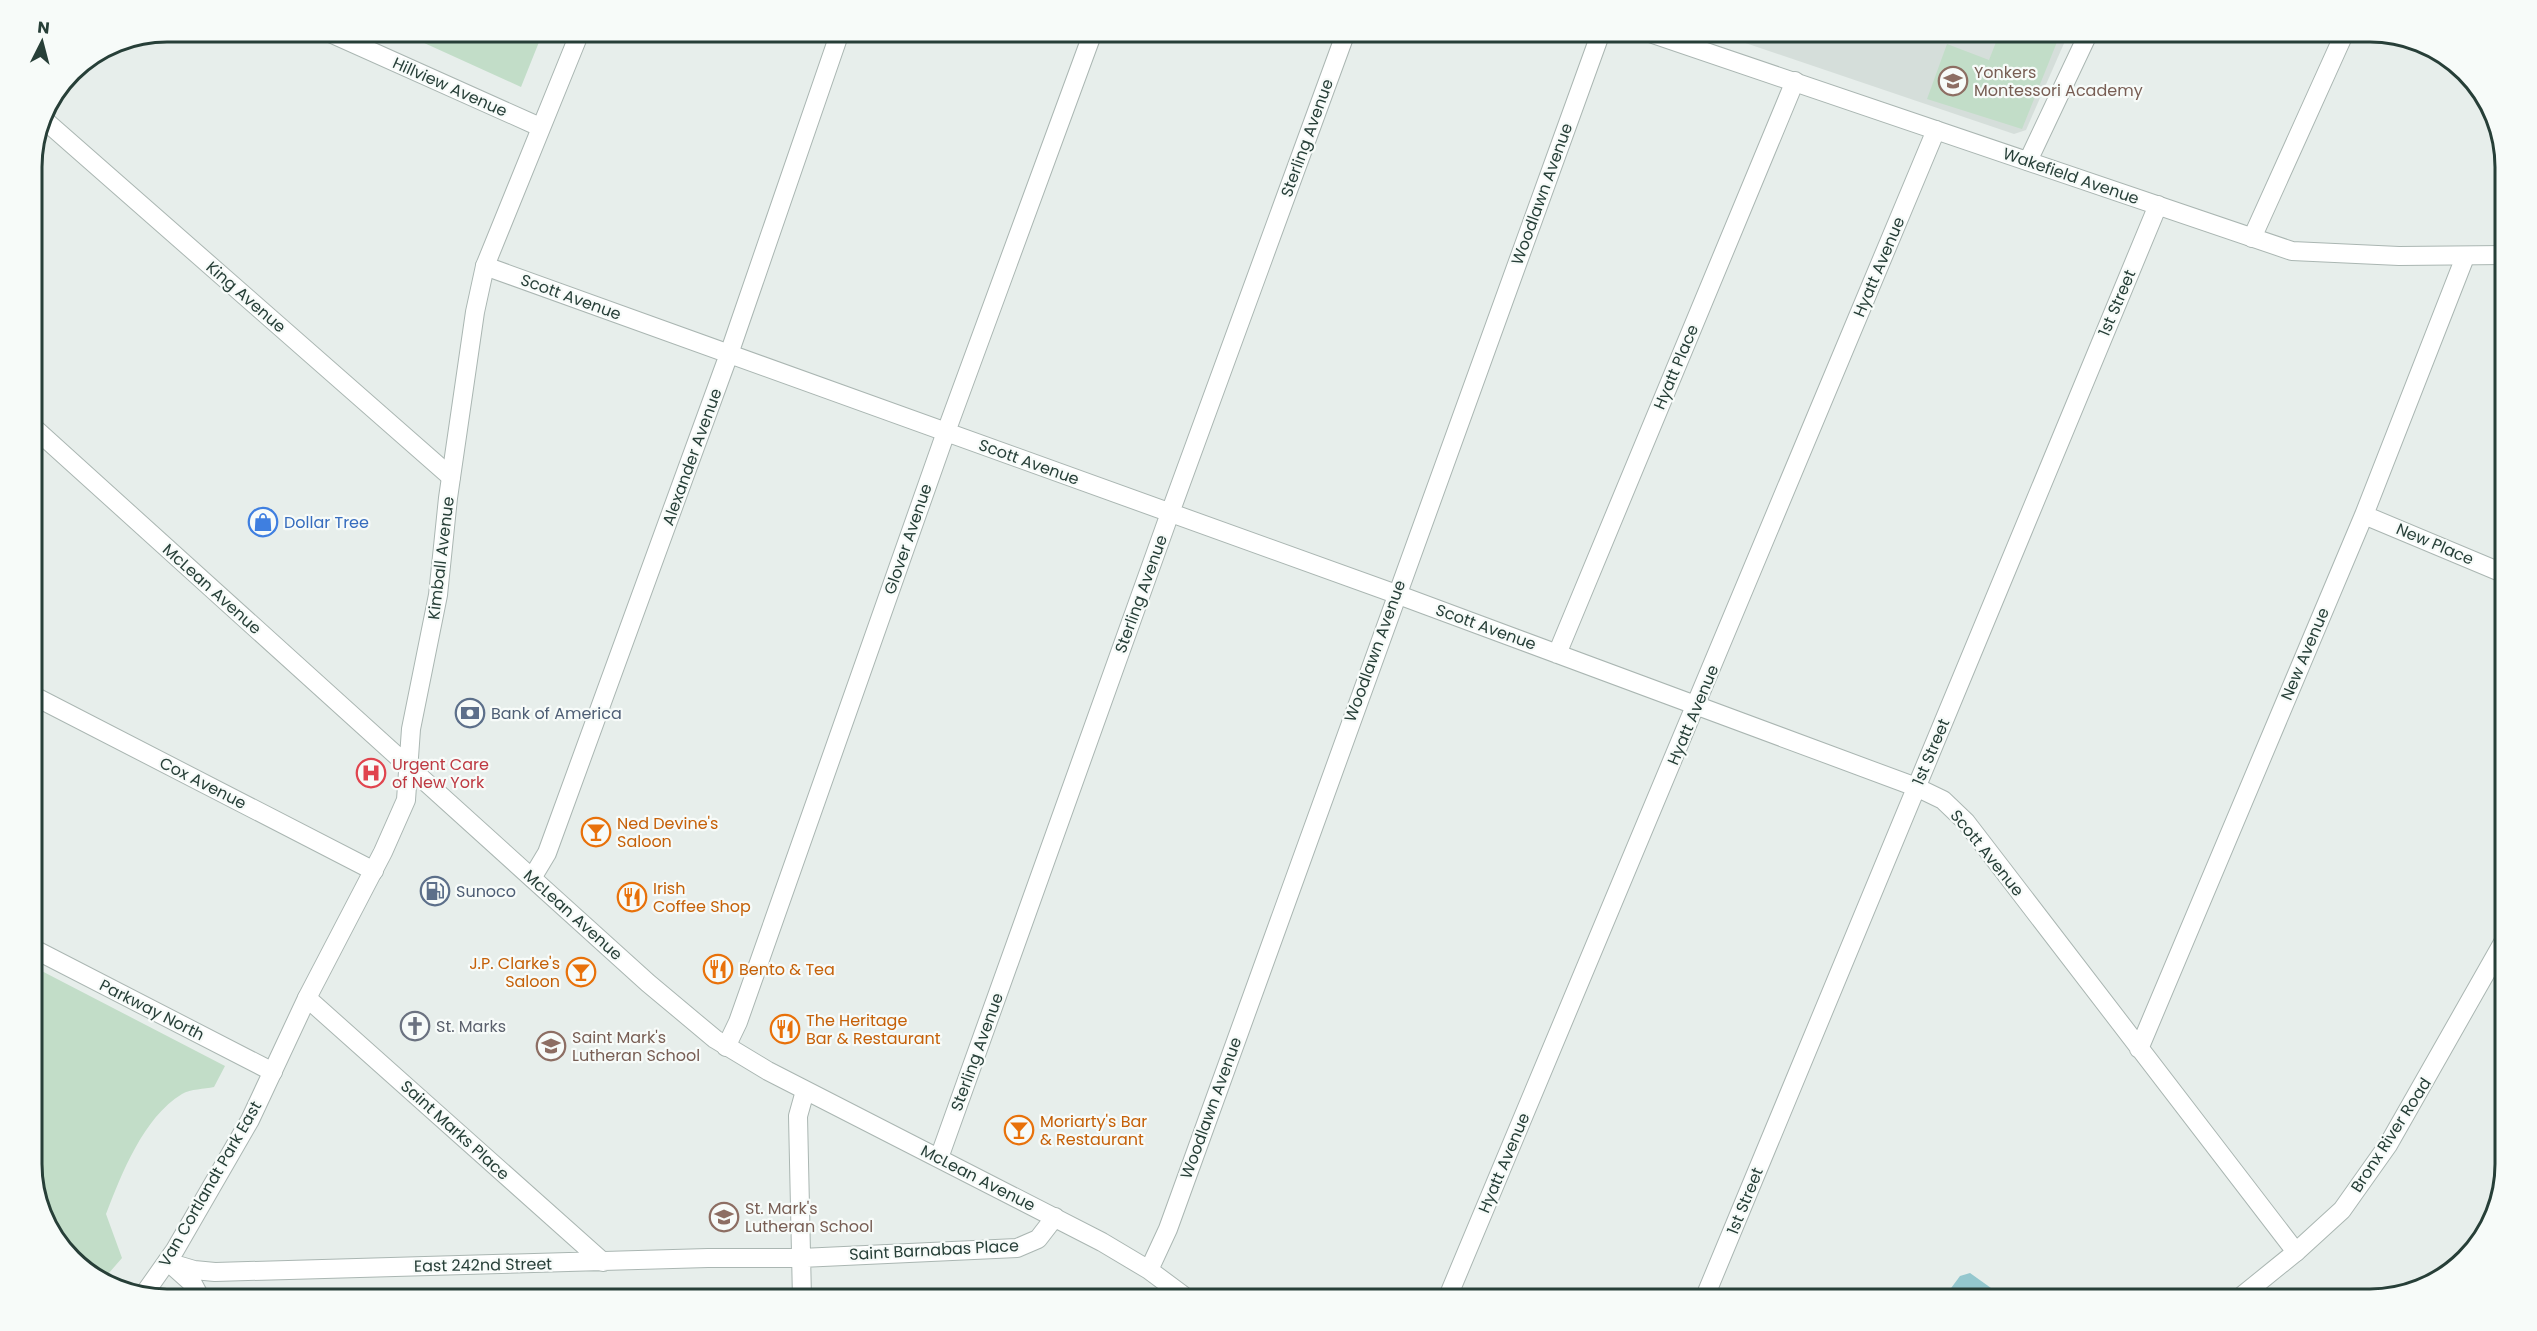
<svg xmlns="http://www.w3.org/2000/svg" width="2537" height="1331" font-family="Poppins,sans-serif">
  <style>
    .built { fill: #d5deda }
    .green { fill: #c2ddc8 }
    .water { fill: #94c7ce }
    .lines { fill: none; stroke-linecap: round; stroke-linejoin: round }
    .minor-casing { stroke: #aab6b2; stroke-width: 20 }
    .tertiary-casing { stroke: #aab6b2; stroke-width: 20 }
    .minor { stroke: #fff; stroke-width: 18 }
    .tertiary { stroke: #fff; stroke-width: 18 }
    .labels { text-anchor: middle; dominant-baseline: central; stroke-width: 4.5; stroke-linejoin: round; paint-order: stroke }
    .education-label { font-size: 16px; fill: #785e54; stroke: #f7fbf9; text-anchor: start }
    .street-label { font-size: 16px; fill: #273f38; stroke: #f7fbf9 }
    .shop-label { font-size: 16px; fill: #366cbe; stroke: #f7fbf9; text-anchor: start }
    .service-label { font-size: 16px; fill: #4e5e75; stroke: #f7fbf9; text-anchor: start }
    .health-label { font-size: 16px; fill: #be3a42; stroke: #f7fbf9; text-anchor: start }
    .food-label { font-size: 16px; fill: #c56008; stroke: #f7fbf9; text-anchor: start }
    .worship-label { font-size: 16px; fill: #5b616d; stroke: #f7fbf9; text-anchor: start }
    .rim { fill: none; stroke: #273f38; stroke-width: 3 }
  </style>
  <rect width="100%" height="100%" fill="#e7eeeb"/>
  <path class="built" d="M1713,32H2069L2026,130L2014,134Z"/>
  <path class="green" d="M400,32H543L521,87Z
    M2000,32H2061L2022,129L1927,99L1947,44L1989,60Z
    M32,966L225,1066L214,1087C204,1089 191,1089 182,1094C143,1118 122,1173 106,1214L122,1258L102,1281L54,1240L32,1173Z"/>
  <path class="water" d="M1970,1273L1991,1288V1297L1989,1299H1943L1960,1276Z"/>
  <g class="lines">
    <g class="minor-casing">
      <path id="minor" d="M328,32L540,127
        M41,117L451,477
        M2028,161L2089,32
        M2252,238L2345,32
        M485,266L1396,594L1916,787L1943,800L1966,822L2296,1252
        M2364,515L2505,574
        M1557,654L1795,81
        M32,695L374,871
        M532,878L547,853L729,354L840,32
        M32,948L273,1072
        M307,998L603,1262
        M726,1047L738,1022L946,432L1093,32
        M2139,1049L2364,515L2465,257
        M939,1158L1170,513L1346,32
        M167,1262L194,1270L215,1272L708,1258H801L1017,1248L1038,1239L1055,1217
        M174,1267L193,1284L201,1299
        M802,1299L798,1116L805,1091
        M1447,1299L1936,130
        M1704,1299L2158,205"/>
    </g>
    <g class="tertiary-casing">
      <path id="tertiary" d="M1647,32L2292,251L2399,256L2505,255
        M32,426L648,983L715,1039L768,1071L1102,1242L1149,1270L1188,1299
        M1149,1270L1168,1229L1601,32
        M144,1294L175,1250L250,1120L307,998L383,852L406,800L411,729L438,595L448,498L475,312L485,266L580,32
        M2238,1299L2296,1252L2342,1210L2388,1145L2505,939"/>
    </g>
    <use href="#minor" class="minor"/>
    <use href="#tertiary" class="tertiary"/>
  </g>
  <defs>
    <g id="school-ring" transform="scale(1.5)"><circle r="9.5" fill="#f7fbf9" stroke="#8d6e63" stroke-width="1.5"/><path d="M0-5L7-2L0 1L-7-2ZM-4 1L0 2.5L4 1V4Q0 6-4 4Z" fill="#8d6e63"/></g>
    <g id="shop-ring" transform="scale(1.5)"><circle r="9.5" fill="#f7fbf9" stroke="#3f7fe0" stroke-width="1.5"/><path d="M-5-2.5h2.3a2.7 3.5 0 0 1 5.4 0H5L5.5 6h-11ZM-1.5-2.5h3a1.5 2.3 0 0 0-3 0Z" fill="#3f7fe0"/></g>
    <g id="bank-ring" transform="scale(1.5)"><circle r="9.5" fill="#f7fbf9" stroke="#5c6f8a" stroke-width="1.5"/><path d="M-6-4H6V4H-6ZM0-2.3a2.3 2.3 0 1 0 0 4.6a2.3 2.3 0 1 0 0-4.6Z" fill="#5c6f8a"/></g>
    <g id="hospital-ring" transform="scale(1.5)"><circle r="9.5" fill="#f7fbf9" stroke="#e0444e" stroke-width="1.5"/><path d="M-5-5h3v3.5h4V-5h3V5h-3V1.5h-4V5h-3Z" fill="#e0444e"/></g>
    <g id="bar-ring" transform="scale(1.5)"><circle r="9.5" fill="#f7fbf9" stroke="#e8710a" stroke-width="1.5"/><path d="M-6-5H6L.8 .8V4.5H3.5V6h-7V4.5H-.8V.8Z" fill="#e8710a"/></g>
    <g id="fuel-ring" transform="scale(1.5)"><circle r="9.5" fill="#f7fbf9" stroke="#5c6f8a" stroke-width="1.5"/><path d="M-5.5-6h7V0h2V4h1.3V-2.5L3-4.5l.8-.8L6-3V5H2.5V1h-1V6h-7ZM-4.2-4.7v3.2H.2V-4.7Z" fill="#5c6f8a"/></g>
    <g id="restaurant-ring" transform="scale(1.5)"><circle r="9.5" fill="#f7fbf9" stroke="#e8710a" stroke-width="1.5"/><path d="M-5-6h1v4h1v-4h1v4h1v-4h1v5L-1.5 .5V6h-2V.5L-5-1ZM5-6V6H3V1.5H1.5Q1.5-4 5-6Z" fill="#e8710a"/></g>
    <g id="church-ring" transform="scale(1.5)"><circle r="9.5" fill="#f7fbf9" stroke="#6b7280" stroke-width="1.5"/><path d="M-1.2-6h2.4v3.5h3.3v2.4h-3.3V6h-2.4V-.1h-3.3v-2.4h3.3Z" fill="#6b7280"/></g>
  </defs>
  <g fill-rule="evenodd">
    <use href="#school-ring" x="1953" y="81"/>
    <use href="#shop-ring" x="263" y="522"/>
    <use href="#bank-ring" x="470" y="713"/>
    <use href="#hospital-ring" x="371" y="773"/>
    <use href="#bar-ring" x="596" y="832"/>
    <use href="#fuel-ring" x="435" y="891"/>
    <use href="#restaurant-ring" x="632" y="897"/>
    <use href="#restaurant-ring" x="718" y="969"/>
    <use href="#bar-ring" x="581" y="972"/>
    <use href="#church-ring" x="415" y="1026"/>
    <use href="#restaurant-ring" x="785" y="1029"/>
    <use href="#school-ring" x="551" y="1046"/>
    <use href="#bar-ring" x="1019" y="1130"/>
    <use href="#school-ring" x="724" y="1217"/>
  </g>
  <g class="labels">
    <g class="education-label">
      <text x="1974" y="72">Yonkers<tspan x="1974" dy="18">Montessori Academy</tspan></text>
      <text x="572" y="1037">Saint Mark's<tspan x="572" dy="18">Lutheran School</tspan></text>
      <text x="745" y="1208">St. Mark's<tspan x="745" dy="18">Lutheran School</tspan></text>
    </g>
    <g class="street-label">
      <text transform="translate(450 87) rotate(24)">Hillview Avenue</text>
      <text transform="translate(1307 138) rotate(-70)">Sterling Avenue</text>
      <text transform="translate(2071 176) rotate(19)">Wakefield Avenue</text>
      <text transform="translate(1542 194) rotate(-70)">Woodlawn Avenue</text>
      <text transform="translate(1879 267) rotate(-67)">Hyatt Avenue</text>
      <text transform="translate(246 297) rotate(41)">King Avenue</text>
      <text transform="translate(571 297) rotate(20)">Scott Avenue</text>
      <text transform="translate(2117 303) rotate(-67)">1st Street</text>
      <text transform="translate(1676 367) rotate(-67)">Hyatt Place</text>
      <text transform="translate(692 457) rotate(-70)">Alexander Avenue</text>
      <text transform="translate(1029 462) rotate(20)">Scott Avenue</text>
      <text transform="translate(908 539) rotate(-71)">Glover Avenue</text>
      <text transform="translate(2435 544) rotate(23)">New Place</text>
      <text transform="translate(441 558) rotate(-83)">Kimball Avenue</text>
      <text transform="translate(212 589) rotate(42)">McLean Avenue</text>
      <text transform="translate(1141 594) rotate(-70)">Sterling Avenue</text>
      <text transform="translate(1486 627) rotate(20)">Scott Avenue</text>
      <text transform="translate(1375 651) rotate(-70)">Woodlawn Avenue</text>
      <text transform="translate(2305 654) rotate(-67)">New Avenue</text>
      <text transform="translate(1693 715) rotate(-67)">Hyatt Avenue</text>
      <text transform="translate(1931 752) rotate(-67)">1st Street</text>
      <text transform="translate(203 783) rotate(27)">Cox Avenue</text>
      <text transform="translate(1987 853) rotate(51)">Scott Avenue</text>
      <text transform="translate(573 915) rotate(42)">McLean Avenue</text>
      <text transform="translate(152 1010) rotate(27)">Parkway North</text>
      <text transform="translate(977 1052) rotate(-70)">Sterling Avenue</text>
      <text transform="translate(1211 1108) rotate(-70)">Woodlawn Avenue</text>
      <text transform="translate(455 1130) rotate(42)">Saint Marks Place</text>
      <text transform="translate(2391 1135) rotate(-57)">Bronx River Road</text>
      <text transform="translate(1504 1163) rotate(-67)">Hyatt Avenue</text>
      <text transform="translate(978 1178) rotate(27)">McLean Avenue</text>
      <text transform="translate(210 1184) rotate(-60)">Van Cortlandt Park East</text>
      <text transform="translate(1745 1201) rotate(-68)">1st Street</text>
      <text transform="translate(934 1250) rotate(-3)">Saint Barnabas Place</text>
      <text transform="translate(483 1265) rotate(-1)">East 242nd Street</text>
    </g>
    <g class="shop-label">
      <text x="284" y="522">Dollar Tree</text>
    </g>
    <g class="service-label">
      <text x="491" y="713">Bank of America</text>
      <text x="456" y="891">Sunoco</text>
    </g>
    <g class="health-label">
      <text x="392" y="764">Urgent Care<tspan x="392" dy="18">of New York</tspan></text>
    </g>
    <g class="food-label">
      <text x="617" y="823">Ned Devine's<tspan x="617" dy="18">Saloon</tspan></text>
      <text x="653" y="888">Irish<tspan x="653" dy="18">Coffee Shop</tspan></text>
      <text x="560" y="963" text-anchor="end">J.P. Clarke's<tspan x="560" dy="18">Saloon</tspan></text>
      <text x="739" y="969">Bento &amp; Tea</text>
      <text x="806" y="1020">The Heritage<tspan x="806" dy="18">Bar &amp; Restaurant</tspan></text>
      <text x="1040" y="1121">Moriarty's Bar<tspan x="1040" dy="18">&amp; Restaurant</tspan></text>
    </g>
    <g class="worship-label">
      <text x="436" y="1026">St. Marks</text>
    </g>
  </g>
  <path d="M0 0H2537V1331H0ZM167 42H2370A125 125 0 0 1 2495 167V1164A125 125 0 0 1 2370 1289H167A125 125 0 0 1 42 1164V167A125 125 0 0 1 167 42Z" fill="#f7fbf9" fill-rule="evenodd"/>
  <path class="rim" d="M167 42H2370A125 125 0 0 1 2495 167V1164A125 125 0 0 1 2370 1289H167A125 125 0 0 1 42 1164V167A125 125 0 0 1 167 42Z"/>
  <g transform="translate(42 42) rotate(6)" stroke="#f7fbf9" stroke-width="4.5" paint-order="stroke">
  <path d="M0-4.5L10 22L0 15L-10 22Z" fill="#273f38"/>
  <text y="-9" font-size="16" font-weight="bold" text-anchor="middle" fill="#273f38">N</text>
  </g>
</svg>
